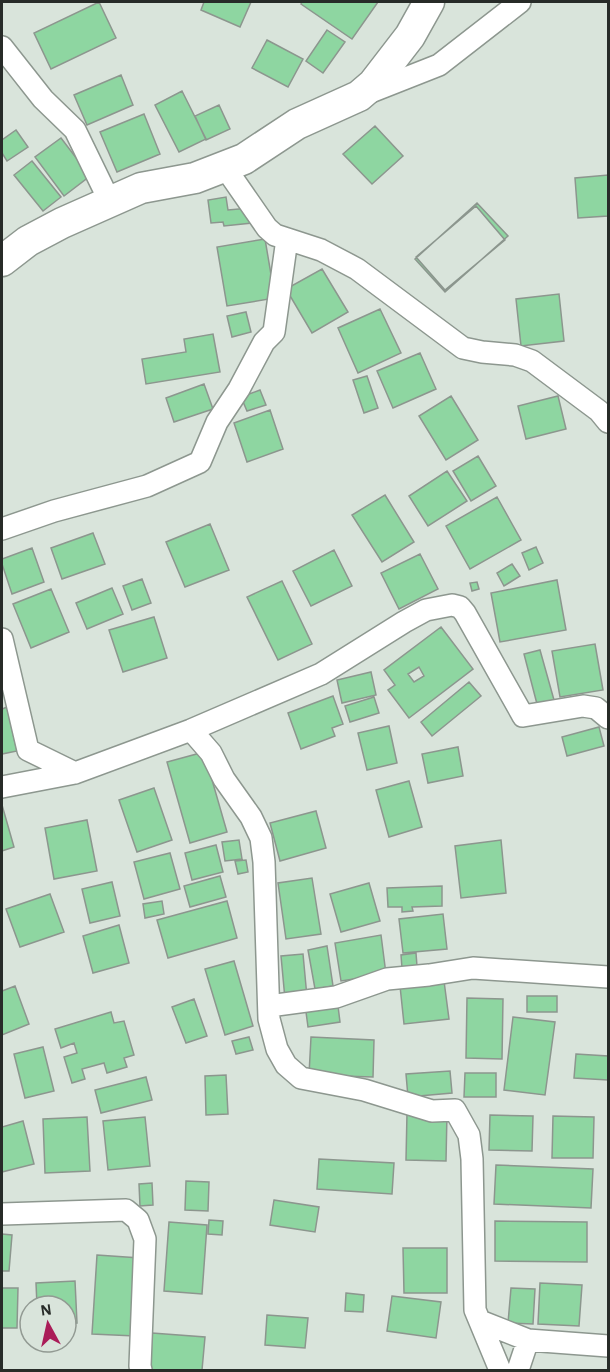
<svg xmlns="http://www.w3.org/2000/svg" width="610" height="1372" font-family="'Alegreya Sans',sans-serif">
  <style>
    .building { fill: #8ed6a1; stroke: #8c968e; stroke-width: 1.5; fill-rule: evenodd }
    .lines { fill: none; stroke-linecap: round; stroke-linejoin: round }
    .street-casing { stroke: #8d978f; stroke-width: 24 }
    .secondary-casing { stroke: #8d978f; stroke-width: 33 }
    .street { stroke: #fff; stroke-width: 21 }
    .secondary { stroke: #fff; stroke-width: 30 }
  </style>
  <rect width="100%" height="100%" fill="#d9e4db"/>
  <path class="building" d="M99,2L116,38L51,69L34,33Z
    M204,2H251L240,27L201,10Z
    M302,2H378L352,39L301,4Z
    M327,30L345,42L323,73L306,61Z
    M267,40L303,59L288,87L252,68Z
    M121,75L133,105L87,125L74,95Z
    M182,91L206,139L179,152L155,105Z
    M219,105L230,129L206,140L195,116Z
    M144,114L160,154L117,172L100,132Z
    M375,126L403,156L372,184L343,154Z
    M16,130L28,147L7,161L2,153V140Z
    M61,138L90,176L64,196L35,157Z
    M32,161L61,197L43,211L14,175Z
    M608,175V216L578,218L575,178Z
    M226,197L228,210L250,208L252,223L224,226L223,222L211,223L208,200Z
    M477,203L508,236L445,292L415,259Z
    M476,206L505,240L445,290L416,257Z
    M265,239L275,298L227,306L217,247Z
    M322,269L348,312L312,333L286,289Z
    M559,294L564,341L521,346L516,299Z
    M380,309L401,353L358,373L338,328Z
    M246,312L251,332L232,337L227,316Z
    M213,334L220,372L146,384L142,359L186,352L184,339Z
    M420,353L436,389L393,408L377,371Z
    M367,376L378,408L364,413L353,380Z
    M204,384L213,409L174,422L166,398Z
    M260,390L266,405L247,411L241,397Z
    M451,396L478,440L446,460L419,416Z
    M558,396L566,429L526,439L518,406Z
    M270,410L283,449L247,462L234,423Z
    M478,456L496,486L471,501L453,471Z
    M447,471L467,501L428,526L409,496Z
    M385,495L414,542L382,562L352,515Z
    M497,497L521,540L470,569L446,526Z
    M210,524L229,570L185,587L166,542Z
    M93,533L105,564L62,579L51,548Z
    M536,547L543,563L529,570L522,553Z
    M32,548L44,582L12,594L2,564V559Z
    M334,550L352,586L311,606L293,571Z
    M420,554L438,589L399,609L381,573Z
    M512,564L520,576L504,586L497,573Z
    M142,579L151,603L132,610L123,586Z
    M557,580L566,630L500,642L491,593Z
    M282,581L312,644L278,660L247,597Z
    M477,582L479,589L472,591L470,583Z
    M112,588L123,614L87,629L76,603Z
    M51,589L69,632L31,648L13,604Z
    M154,617L167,658L123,672L109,630Z
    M441,627L473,669L409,718L388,690L395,685L384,670ZM419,667L424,676L414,682L408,674Z
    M595,644L603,690L560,697L552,651Z
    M540,650L554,700L537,704L524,654Z
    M371,672L376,695L342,703L337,680Z
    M469,682L481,696L432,736L421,722Z
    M333,696L343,724L332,728L335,736L301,749L288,713Z
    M374,697L379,713L350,722L345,706Z
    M7,707L17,751L2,754V709Z
    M389,726L397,763L367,770L358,733Z
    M599,727L604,746L567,756L562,737Z
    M458,747L463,776L428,783L422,754Z
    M204,752L227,832L190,843L167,762Z
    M409,781L422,827L389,837L376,790Z
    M154,788L172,840L137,852L119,800Z
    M2,805L14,847L2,851Z
    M316,811L326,848L280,861L270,823Z
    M87,820L97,871L54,879L45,828Z
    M239,840L242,859L225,861L222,842Z
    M501,840L506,893L461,898L455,846Z
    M216,845L223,872L192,880L185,853Z
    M170,853L180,889L144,899L134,862Z
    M246,860L248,872L238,874L235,861Z
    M220,876L226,897L190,907L184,886Z
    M312,878L321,934L286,939L278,883Z
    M112,882L120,916L90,923L82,889Z
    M369,883L380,921L341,932L330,894Z
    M442,886V906L412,907L413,911L402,912V907H388L387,888Z
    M50,894L64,932L20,947L6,909Z
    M162,901L164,914L145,918L143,904Z
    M227,901L237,938L168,958L157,920Z
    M443,914L447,949L403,953L399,919Z
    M119,925L129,963L93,973L83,936Z
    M381,935L386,974L341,981L335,943Z
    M327,946L333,986L315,989L308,950Z
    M416,953L417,966L402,968L401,955Z
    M303,954L307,997L285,999L281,956Z
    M234,961L253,1026L225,1035L205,969Z
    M444,981L449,1019L404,1024L400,986Z
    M15,986L29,1024L2,1035V991Z
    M527,996H557V1012H527Z
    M467,998L503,999L502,1059L466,1058Z
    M194,999L207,1036L186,1043L172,1007Z
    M338,1006L340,1022L308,1027L306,1012Z
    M111,1012L114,1023L124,1021L134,1055L124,1058L127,1067L107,1073L104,1063L82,1069L85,1079L72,1083L64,1057L77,1053L74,1043L61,1048L55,1029Z
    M513,1017L555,1022L545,1095L504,1090Z
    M249,1037L253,1050L236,1054L232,1041Z
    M311,1037L374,1040L373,1077L309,1075Z
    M43,1047L54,1091L25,1098L14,1054Z
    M576,1054L608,1056V1080L574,1078Z
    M450,1071L452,1093L408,1097L406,1074Z
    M465,1073H496V1097H464Z
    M226,1075L228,1114L206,1115L205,1076Z
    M146,1077L152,1100L101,1113L95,1090Z
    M407,1113H447L446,1161L406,1160Z
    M490,1115L533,1116L532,1151L489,1150Z
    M553,1116L594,1117L593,1158H552Z
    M87,1117L90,1171L45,1173L43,1119Z
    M145,1117L150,1166L108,1170L103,1121Z
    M23,1121L34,1164L2,1172V1127Z
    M319,1159L394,1163L392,1194L317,1189Z
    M496,1165L593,1169L591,1208L494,1204Z
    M186,1181L209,1182L208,1211L185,1210Z
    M152,1183L153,1205L140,1206L139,1184Z
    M274,1200L319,1207L315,1232L270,1225Z
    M209,1220L223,1221L222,1235L208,1234Z
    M495,1221L587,1222V1262L495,1261Z
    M169,1222L207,1225L202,1294L164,1291Z
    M2,1234L12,1235L9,1271H2Z
    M403,1248H447V1293H404Z
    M97,1255L140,1258L135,1336L92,1334Z
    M75,1281L77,1323L66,1324V1306H37L36,1283Z
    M540,1283L582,1285L579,1326L538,1324Z
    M2,1288H18L17,1328H2Z
    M511,1288L535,1289L533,1324L508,1323Z
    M346,1293L364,1295L363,1312L345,1311Z
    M392,1296L441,1302L436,1338L387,1331Z
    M267,1315L308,1318L305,1348L265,1345Z
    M152,1333L205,1337L202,1370H149Z"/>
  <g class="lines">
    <g class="street-casing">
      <path id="street" d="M2,47L43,99L75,130L110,202
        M368,93L439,65L520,2
        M224,166L267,228L275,235L321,250L357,269L463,348L482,352L515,355L532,361L599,411L608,422
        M2,529L54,511L147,486L200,462L217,422L239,389L264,342L274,332L287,239
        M2,639L28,750L75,773
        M191,730L211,753L224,779L251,817L261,838L264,862L269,1019L277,1049L286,1065L301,1078L364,1090L432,1111L455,1110L469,1135L472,1159L475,1310L500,1370
        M2,787L75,773L191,730L321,674L404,622L426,610L452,605L460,607L465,613L523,716L583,706L596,708L608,718
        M269,1006L336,997L387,979L429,975L473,968L608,977
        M2,1214L126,1210L138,1220L145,1239L140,1366L141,1370
        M480,1321L528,1340L608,1346
        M518,1370L528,1340"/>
    </g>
    <g class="secondary-casing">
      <path id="secondary" d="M2,261L28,241L62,223L141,188L195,178L244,159L297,124L359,96L373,84L410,36L429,2"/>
    </g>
    <use href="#street" class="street"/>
    <use href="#secondary" class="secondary"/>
  </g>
  <rect width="610" height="1372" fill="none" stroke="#272b28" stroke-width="6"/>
  <g transform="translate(48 1324) rotate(352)"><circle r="28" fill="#d9e4db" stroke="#929a93" stroke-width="1.5"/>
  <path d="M0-4.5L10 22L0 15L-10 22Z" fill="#aa1c58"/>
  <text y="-9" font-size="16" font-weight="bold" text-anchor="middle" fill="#272b28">N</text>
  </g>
</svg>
